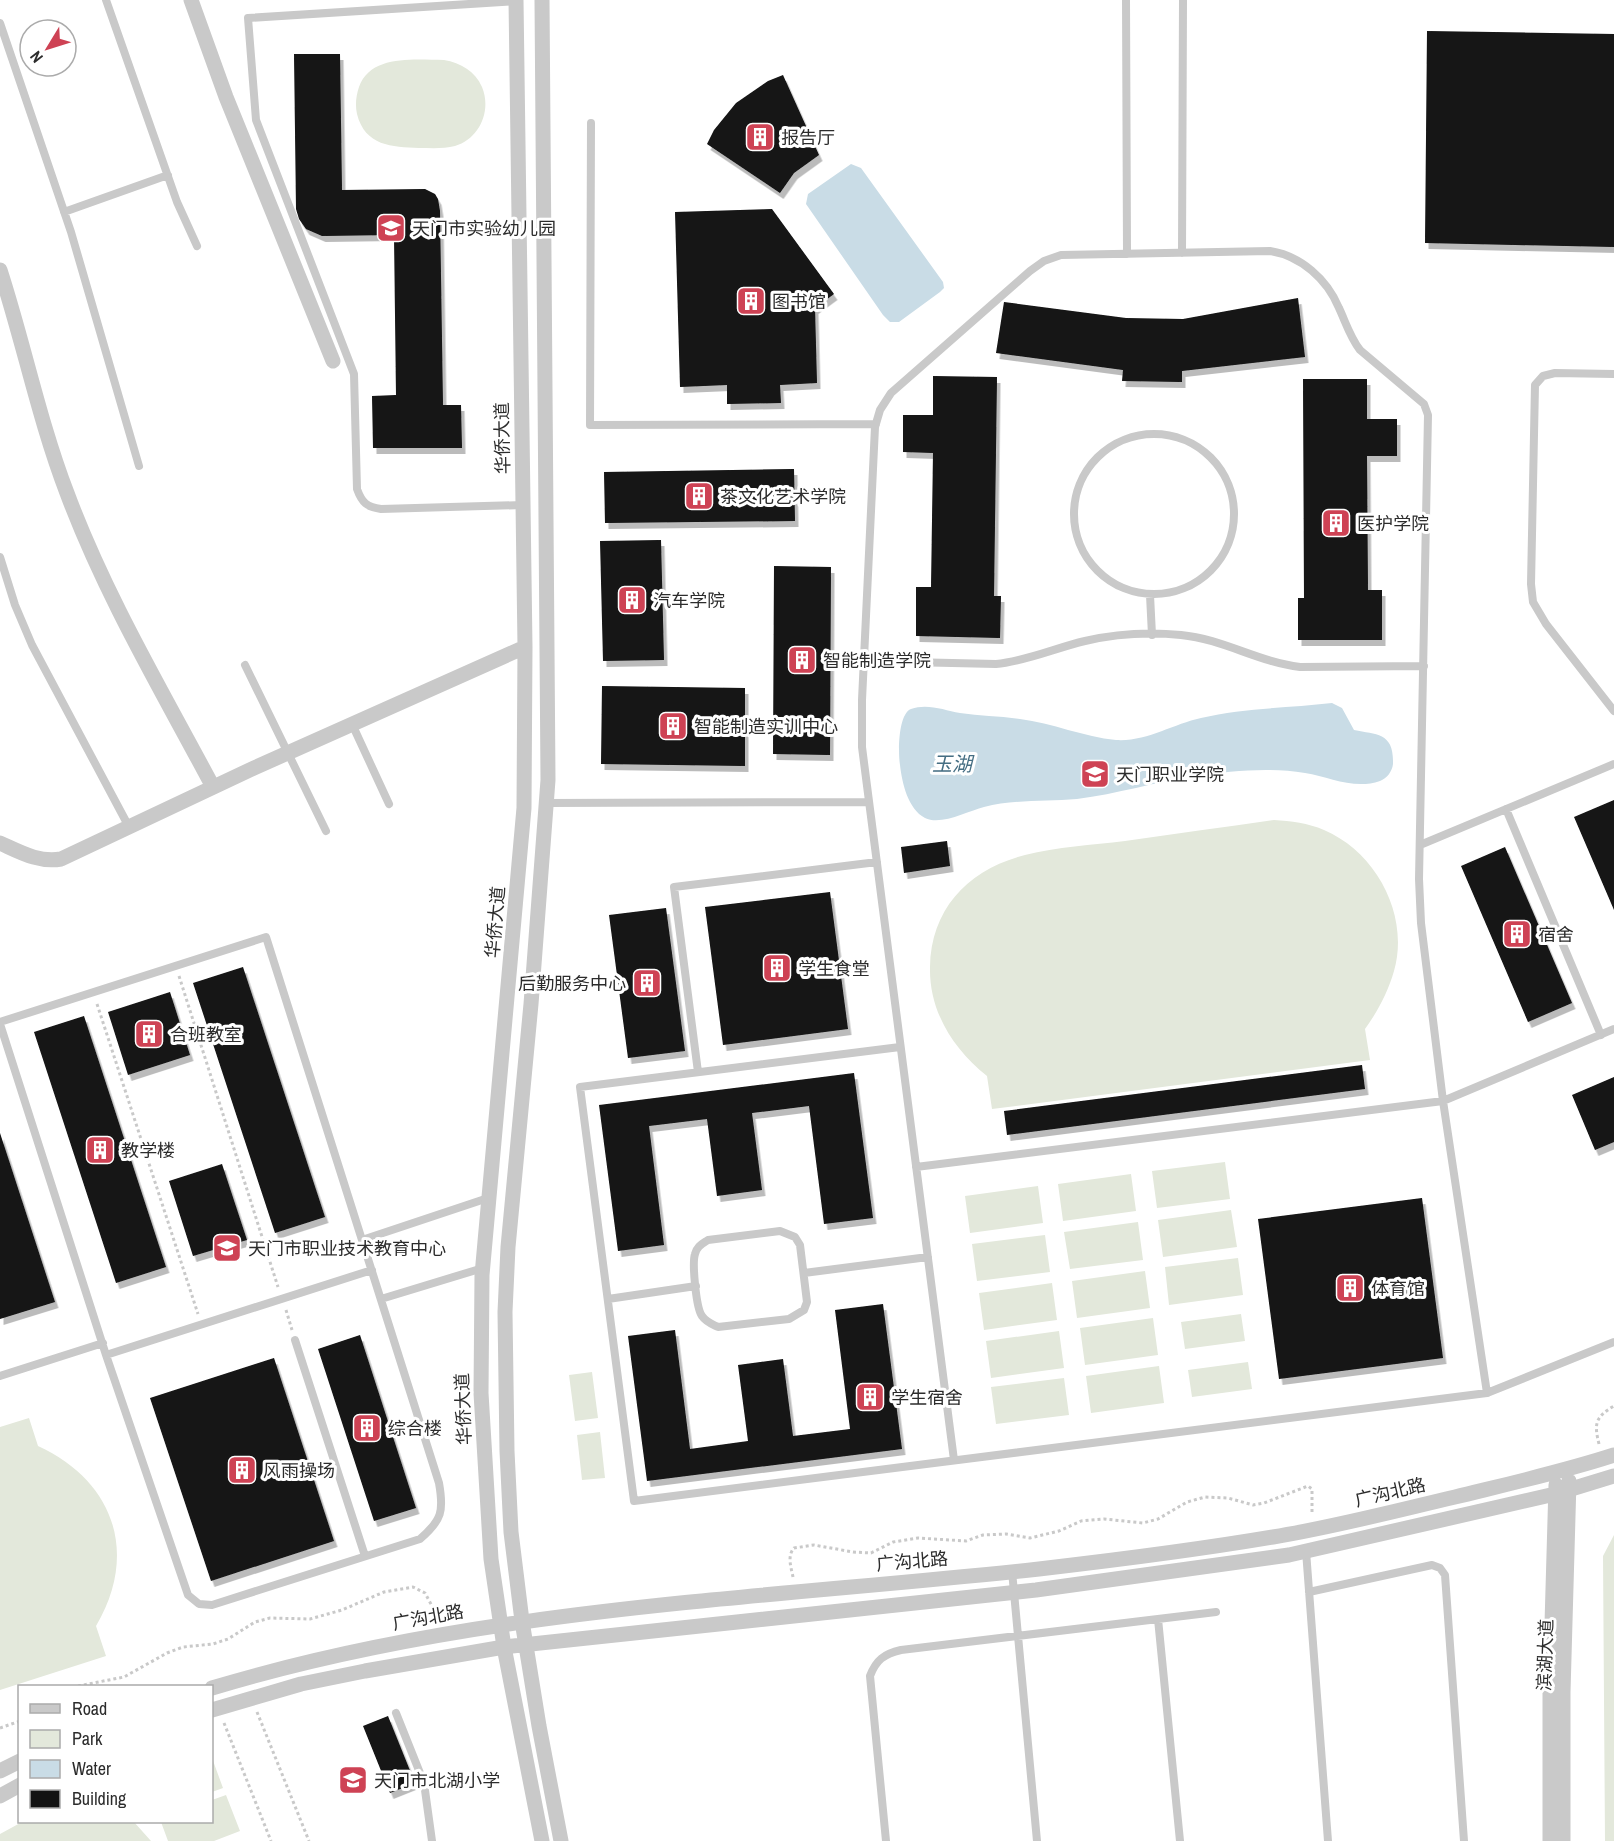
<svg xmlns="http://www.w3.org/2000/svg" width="1614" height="1841" font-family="'Archivo Narrow','Noto Sans SC',sans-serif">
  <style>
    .green { fill: #e3e8db }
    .water { fill: #c9dce6 }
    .building { fill: #131313; filter: url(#shadow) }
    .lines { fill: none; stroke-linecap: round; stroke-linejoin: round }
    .path { stroke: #c9c9c9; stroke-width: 3; stroke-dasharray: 3 3; stroke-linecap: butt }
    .service { stroke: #c9c9c9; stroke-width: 8 }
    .minor { stroke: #c9c9c9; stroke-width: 15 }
    .labels { text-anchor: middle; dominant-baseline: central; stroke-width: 6; stroke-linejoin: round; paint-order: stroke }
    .poi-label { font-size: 18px; fill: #2c2c2c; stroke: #fff; text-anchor: start }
    .street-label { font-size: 18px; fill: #2c2c2c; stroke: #fff }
    .water-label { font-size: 20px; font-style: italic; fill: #456e83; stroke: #fff }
  </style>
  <defs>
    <filter id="shadow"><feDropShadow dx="3.5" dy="6" stdDeviation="0" flood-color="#0004"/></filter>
  </defs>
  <rect width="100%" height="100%" fill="#fff"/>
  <path class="green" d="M444,60C461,63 475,71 482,87C492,111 479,139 455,146C444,149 431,148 419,148C392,147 365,146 357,114C355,105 356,96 359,87C371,54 415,60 444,60Z
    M1274,820C1291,821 1308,823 1324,830C1376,852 1410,915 1394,971C1388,992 1378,1011 1365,1029L1370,1060L992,1109L987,1076C953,1049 929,1011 930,967C931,908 969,869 1025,855C1057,847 1092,845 1125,841C1175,834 1225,827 1274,820Z
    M1225,1162L1230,1199L1157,1208L1152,1171Z
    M1131,1174L1136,1211L1063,1221L1058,1184Z
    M1038,1186L1043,1223L970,1233L965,1196Z
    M1231,1210L1237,1247L1163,1257L1158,1220Z
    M1138,1222L1143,1260L1070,1269L1064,1232Z
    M1045,1235L1050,1272L977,1281L972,1244Z
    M1238,1258L1243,1295L1169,1305L1165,1267Z
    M1145,1271L1150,1308L1077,1318L1072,1281Z
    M1052,1283L1057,1320L984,1330L979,1293Z
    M1241,1314L1245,1341L1185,1349L1181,1322Z
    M1153,1318L1158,1355L1085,1365L1080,1328Z
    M1059,1331L1064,1368L991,1378L986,1341Z
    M1248,1362L1252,1389L1192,1397L1188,1370Z
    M1159,1366L1164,1403L1091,1413L1086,1376Z
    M592,1372L598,1418L575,1421L569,1375Z
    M1064,1378L1069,1415L996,1424L991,1387Z
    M29,1418L38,1446C114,1481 139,1553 96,1626L106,1656L0,1690V1427Z
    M600,1432L605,1478L582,1480L577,1435Z
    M1614,1535V1841H1605L1603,1556Z
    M212,1758L223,1788L212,1792Z
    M226,1795L240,1831L214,1841H168L161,1822H212V1800Z
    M22,1822H134L151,1841H0V1834Z"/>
  <path class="water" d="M851,164L861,168L943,282L944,288L940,292L899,322H890L883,315L806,204L808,194Z
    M1332,703L1342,708L1354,730C1377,735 1394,732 1393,764C1392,772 1387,778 1380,781C1354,790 1330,777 1305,773C1269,767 1231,771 1195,776C1155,782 1117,794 1077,799C1046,802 1013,799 984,807C968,811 941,826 925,818C908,809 902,783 900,765C898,753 898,714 911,709C927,703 944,710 960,713C980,716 1000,716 1020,719C1052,723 1084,737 1116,740C1146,742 1173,724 1201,718C1243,708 1289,708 1332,703Z"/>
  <path class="building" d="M1427,31L1614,34V247L1425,243Z
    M294,54H340L342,190L425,189L435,194L438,199L440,211L443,405H461L462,448H373L372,396L396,395L394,235L322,236L306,229L299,219L296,209Z
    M783,75L819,155L794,173L780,193L707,144L714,130L736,103L768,81Z
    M772,209L834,294L815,308L817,383L780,385L781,403L727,404V385L680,387L675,212Z
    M1298,298L1305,357L1182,371V382L1122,381L1123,370L996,353L1004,302L1126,318L1183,319Z
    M933,376L997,377L994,596H1001L1000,638L916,636V587H931L933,453L903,452V415H933Z
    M1303,379H1367V419H1397V456H1367L1368,590H1382V640H1298V598H1304Z
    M794,469L795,521L605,523L604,472Z
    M661,540L664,660L603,661L600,541Z
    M774,566L831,567L830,755L773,754Z
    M602,686L745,688V766L601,764Z
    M1614,800V910L1574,817Z
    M947,841L950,866L904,873L901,847Z
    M1505,847L1572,1003L1528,1022L1461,866Z
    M830,892L848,1029L723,1045L705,907Z
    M666,908L685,1051L628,1058L609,915Z
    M243,967L325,1217L275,1233L193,983Z
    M170,992L190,1055L128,1075L108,1012Z
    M84,1016L166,1267L116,1283L34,1032Z
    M1362,1065L1365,1089L1007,1135L1004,1111Z
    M854,1073L873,1218L824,1224L809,1106L752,1113L762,1190L717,1196L707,1119L649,1126L664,1245L618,1251L599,1105Z
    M1614,1077V1142L1595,1150L1572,1095Z
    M0,1133L55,1302L0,1319Z
    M222,1164L247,1240L193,1256L169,1181Z
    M1422,1198L1443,1358L1279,1379L1258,1219Z
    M883,1304L902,1449L647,1481L628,1336L675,1330L690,1449L748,1441L738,1365L783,1359L793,1436L850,1429L835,1310Z
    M360,1335L416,1508L374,1521L318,1349Z
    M274,1358L334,1541L211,1581L150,1398Z
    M388,1716L415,1783L390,1793L363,1726Z"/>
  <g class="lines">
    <path class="path" d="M179,976L278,1287
      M97,1004L198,1314
      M286,1310L292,1330
      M1599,1444C1594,1424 1595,1417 1614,1406
      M793,1577C791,1567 787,1556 794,1548L814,1545L853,1552L871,1553L893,1542L918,1538L966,1541L983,1535L1006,1534L1030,1538L1059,1531L1081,1521L1104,1519L1143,1523L1158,1519L1187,1502L1205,1497L1228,1498L1253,1505L1264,1503L1308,1486L1312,1489V1515
      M78,1686L124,1677L167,1653L183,1647L213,1644L228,1639L255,1622L270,1618L310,1619L342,1610L384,1592L413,1587L425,1593L439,1619
      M257,1712L309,1841
      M224,1723L271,1841
      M0,1728L20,1721"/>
    <path class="service" d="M106,0L177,202L197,246
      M1126,0L1127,254
      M516,1L248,18L256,120L354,374L357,489C362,503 367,507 381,509L523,505
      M0,23L71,232L139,466
      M591,123L590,425L876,424
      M64,212L168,175
      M1182,253L1183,0
      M1614,374L1555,373L1543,376L1535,385L1531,584L1533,602L1546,624L1614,711
      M1074 514a80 80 0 1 1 160 0a80 80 0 1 1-160 0Z
      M0,557L15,605L32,645L129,827
      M1150,595L1152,635
      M864,661L996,664C1027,661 1055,648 1085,641C1115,634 1150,632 1181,635C1223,639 1258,662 1300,667L1424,666
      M245,665L326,831
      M352,724L389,804
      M547,803L869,802
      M1506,809L1601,1035
      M1420,845L1614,764
      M0,1022L266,937L439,1483C444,1511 442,1520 420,1539L212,1605L199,1604L188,1595L106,1355L0,1024
      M900,1047L580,1087L634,1501L1487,1393L1614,1342
      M698,1072L674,887L877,862
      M916,1167L1443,1101L1614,1029
      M780,1231L795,1237L800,1245L807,1302L804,1310L789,1319L718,1327C712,1324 706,1322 702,1316C696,1308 692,1263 695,1254C697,1246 702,1244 708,1240Z
      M362,1240L488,1198
      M804,1273L928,1257
      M381,1299L483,1268
      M608,1299L696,1286
      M295,1340L365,1556
      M106,1355L372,1270
      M0,1376L103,1343
      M954,1460L862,747V700L875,427L880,410L891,393L1030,271L1044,261L1061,255L1270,251C1301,256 1327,279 1339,308C1346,323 1350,337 1360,350L1424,404L1428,415L1419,879L1421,923L1443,1101L1487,1393
      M1306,1551L1328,1841
      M1012,1571L1037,1841
      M1309,1592L1432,1565L1440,1568L1445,1575L1464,1841
      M1158,1619L1180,1841
      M396,1713L424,1783L432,1841
      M886,1841L870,1676C876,1660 884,1654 901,1650L1216,1612"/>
    <path class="minor" d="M191,0L226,97L333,361
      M516,0L525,647L524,808L482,1275L481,1393L491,1559L504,1647L542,1841
      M542,0L548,780L531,1004L508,1247L505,1312L507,1451L511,1532L522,1621L539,1726L561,1841
      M0,270C24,344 39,420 67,493C105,595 162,691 213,787
      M0,843C20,852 39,863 61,859L254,768L525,647
      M212,1688C480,1607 762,1599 1039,1569C1117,1560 1196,1550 1273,1537C1334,1527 1395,1511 1455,1497C1508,1484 1562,1472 1614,1455
      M212,1710L301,1684L365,1671L504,1647L1036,1590L1289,1555L1555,1494L1614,1476
      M0,1771L20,1761
      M0,1796L20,1785
      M1550,1841V1693L1556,1485
      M1563,1841V1692L1569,1481"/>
  </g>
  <defs>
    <g id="building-square" transform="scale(1.5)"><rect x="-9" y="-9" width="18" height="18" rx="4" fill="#ce4254" stroke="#fff"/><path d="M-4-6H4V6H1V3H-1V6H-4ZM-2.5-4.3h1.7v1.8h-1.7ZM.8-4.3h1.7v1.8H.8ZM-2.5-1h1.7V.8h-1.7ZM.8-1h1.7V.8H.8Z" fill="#fff"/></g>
    <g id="school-square" transform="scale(1.5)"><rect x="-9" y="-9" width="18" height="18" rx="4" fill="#ce4254" stroke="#fff"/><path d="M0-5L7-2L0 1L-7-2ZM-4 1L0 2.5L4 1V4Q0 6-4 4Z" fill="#fff"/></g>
    <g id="university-square" transform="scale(1.5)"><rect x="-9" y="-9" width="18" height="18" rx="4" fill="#ce4254" stroke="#fff"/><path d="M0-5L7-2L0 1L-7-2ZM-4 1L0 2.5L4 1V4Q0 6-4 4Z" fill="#fff"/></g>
  </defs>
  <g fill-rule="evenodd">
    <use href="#building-square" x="760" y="137"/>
    <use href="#school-square" x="391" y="228"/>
    <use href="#building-square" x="751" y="301"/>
    <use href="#building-square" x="699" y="496"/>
    <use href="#building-square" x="1336" y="523"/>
    <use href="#building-square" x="632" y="600"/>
    <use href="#building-square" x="802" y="660"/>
    <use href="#building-square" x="673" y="726"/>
    <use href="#university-square" x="1095" y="774"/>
    <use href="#building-square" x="1517" y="934"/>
    <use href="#building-square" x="777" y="968"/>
    <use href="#building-square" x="647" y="983"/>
    <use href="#building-square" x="149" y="1034"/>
    <use href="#building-square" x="100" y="1150"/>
    <use href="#school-square" x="227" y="1248"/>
    <use href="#building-square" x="1350" y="1288"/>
    <use href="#building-square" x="870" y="1397"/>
    <use href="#building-square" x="367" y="1428"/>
    <use href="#building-square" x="242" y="1470"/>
    <use href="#school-square" x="353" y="1780"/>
  </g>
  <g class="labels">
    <g class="poi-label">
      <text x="781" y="137">报告厅</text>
      <text x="412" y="228">天门市实验幼儿园</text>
      <text x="772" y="301">图书馆</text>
      <text x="720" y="496">茶文化艺术学院</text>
      <text x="1357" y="523">医护学院</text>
      <text x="653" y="600">汽车学院</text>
      <text x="823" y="660">智能制造学院</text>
      <text x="694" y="726">智能制造实训中心</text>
      <text x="1116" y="774">天门职业学院</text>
      <text x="1538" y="934">宿舍</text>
      <text x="798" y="968">学生食堂</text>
      <text x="626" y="983" text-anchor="end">后勤服务中心</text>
      <text x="170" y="1034">合班教室</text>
      <text x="121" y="1150">教学楼</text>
      <text x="248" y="1248">天门市职业技术教育中心</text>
      <text x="1371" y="1288">体育馆</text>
      <text x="891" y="1397">学生宿舍</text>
      <text x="388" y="1428">综合楼</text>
      <text x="263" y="1470">风雨操场</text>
      <text x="374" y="1780">天门市北湖小学</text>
    </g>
    <g class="street-label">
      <text transform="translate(502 438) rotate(-91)">华侨大道</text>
      <text transform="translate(495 922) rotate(-85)">华侨大道</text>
      <text transform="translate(463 1409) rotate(-92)">华侨大道</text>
      <text transform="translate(1390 1492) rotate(-13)">广沟北路</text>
      <text transform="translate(912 1561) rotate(-5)">广沟北路</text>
      <text transform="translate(428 1617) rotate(-10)">广沟北路</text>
      <text transform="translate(1545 1655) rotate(-88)">滨湖大道</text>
    </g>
    <g class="water-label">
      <text x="952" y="763">玉湖</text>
    </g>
  </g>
  <rect x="18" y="1685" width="195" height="138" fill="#ffffff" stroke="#ababab" stroke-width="1.5"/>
  <rect x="30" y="1704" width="30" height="9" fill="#c9c9c9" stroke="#ababab" stroke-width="1.5"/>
  <text x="72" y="1715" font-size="18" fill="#2c2c2c">Road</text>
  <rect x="30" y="1730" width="30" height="18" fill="#e3e8db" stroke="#ababab" stroke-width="1.5"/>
  <text x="72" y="1745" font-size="18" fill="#2c2c2c">Park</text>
  <rect x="30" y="1760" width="30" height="18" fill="#c9dce6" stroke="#ababab" stroke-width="1.5"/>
  <text x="72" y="1775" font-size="18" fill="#2c2c2c">Water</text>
  <rect x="30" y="1790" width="30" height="18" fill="#131313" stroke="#ababab" stroke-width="1.5"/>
  <text x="72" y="1805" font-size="18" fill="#2c2c2c">Building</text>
  <g transform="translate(48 48) rotate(232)"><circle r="28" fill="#ffffff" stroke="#ababab" stroke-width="1.5"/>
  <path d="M0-4.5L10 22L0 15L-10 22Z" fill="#ce4254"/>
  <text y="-9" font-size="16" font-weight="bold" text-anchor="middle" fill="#2c2c2c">N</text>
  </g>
</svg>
